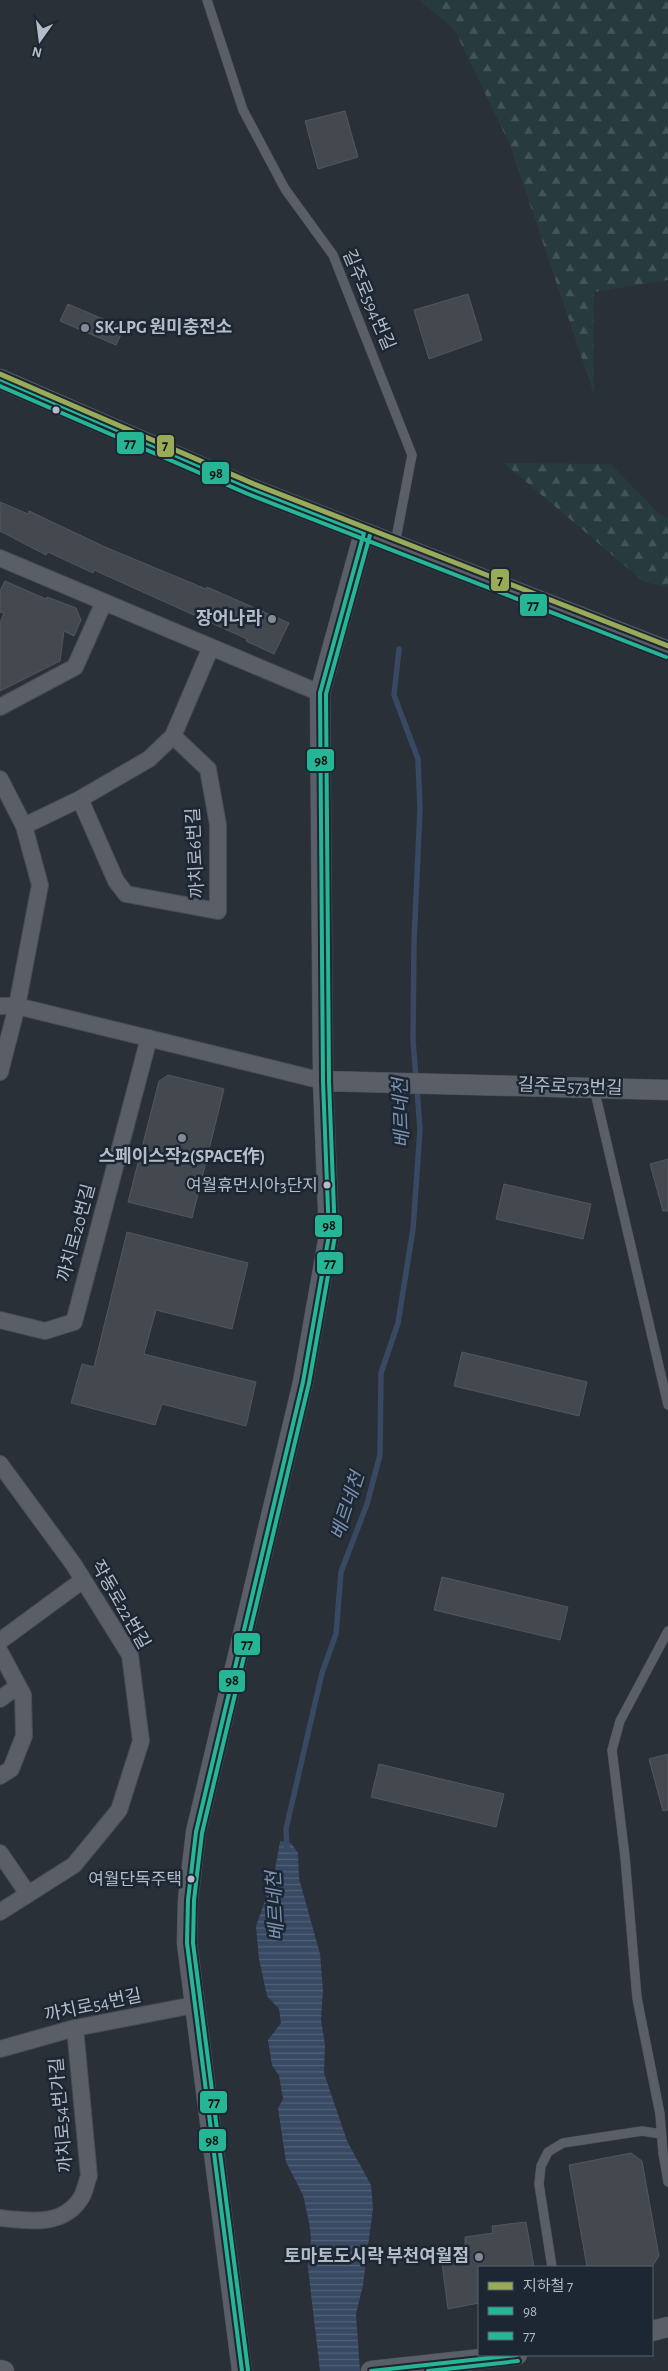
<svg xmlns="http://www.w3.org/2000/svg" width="668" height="2371" font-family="'Alegreya Sans','Noto Sans KR',sans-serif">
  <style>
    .forest { fill: url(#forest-firs) }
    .water { fill: url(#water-rules) }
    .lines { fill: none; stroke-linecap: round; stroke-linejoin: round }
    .stream { stroke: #384963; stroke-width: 5.5 }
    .building { fill: #444950; stroke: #52575f }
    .service-casing { stroke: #484c53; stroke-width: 10 }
    .minor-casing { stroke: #484c53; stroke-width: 18 }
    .tertiary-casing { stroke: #484c53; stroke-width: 21 }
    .service { stroke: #5a5e66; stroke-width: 9 }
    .minor { stroke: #5a5e66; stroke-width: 16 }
    .tertiary { stroke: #5a5e66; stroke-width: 20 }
    .bus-1-casing { stroke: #1d2633; stroke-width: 8 }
    .bus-2-casing { stroke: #1d2633; stroke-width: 8 }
    .bus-1 { stroke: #26b696; stroke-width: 4 }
    .bus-2 { stroke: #26b696; stroke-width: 4 }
    .metro-1-casing { stroke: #1d2633; stroke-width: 9 }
    .metro-1 { stroke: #99aa58; stroke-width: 5 }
    .poi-dot { fill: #848b96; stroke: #1d2633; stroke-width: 2 }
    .bus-dot { fill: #b4bcc9; stroke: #1d2633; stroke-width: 2 }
    .labels { text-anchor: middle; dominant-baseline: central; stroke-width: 5; stroke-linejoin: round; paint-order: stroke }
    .bus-label { font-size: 17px; fill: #b4bcc9; stroke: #1d2633; text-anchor: end }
    .street-label { font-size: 18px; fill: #b4bcc9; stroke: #1d2633 }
    .poi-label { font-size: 18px; font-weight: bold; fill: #b4bcc9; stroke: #1d2633; text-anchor: end }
    .water-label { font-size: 19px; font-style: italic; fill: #7c92b1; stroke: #1d2633 }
    .line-badge { stroke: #1d2633; stroke-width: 2 }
    .pale-badge-label { font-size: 14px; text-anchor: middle; font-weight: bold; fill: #111 }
  </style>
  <defs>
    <pattern id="forest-firs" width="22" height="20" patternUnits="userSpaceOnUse" patternTransform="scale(1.25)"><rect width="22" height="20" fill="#273a3e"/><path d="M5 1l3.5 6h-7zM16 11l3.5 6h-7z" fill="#445559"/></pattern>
    <pattern id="water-rules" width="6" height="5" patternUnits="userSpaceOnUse" patternTransform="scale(1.25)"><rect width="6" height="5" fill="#384963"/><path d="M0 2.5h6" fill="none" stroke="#526178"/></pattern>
  </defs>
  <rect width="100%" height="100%" fill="#2a3038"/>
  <path class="forest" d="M419,0H668V280L594,292V394L510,145L454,29Z
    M504,463L611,464L658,513L668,518V587L644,582Z"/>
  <path class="water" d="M280,1841L291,1843L298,1853L299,1878L320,1954L323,1990L321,2020L325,2045L324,2073L347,2141L371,2185L373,2208L363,2285L356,2314L360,2371H320L308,2268L311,2238L309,2222L303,2195L286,2162L278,2108L283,2099L279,2076L272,2065L268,2040L281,2023L279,2009L267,1996L259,1959L256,1926L274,1876Z"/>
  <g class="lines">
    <path class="stream" d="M399,649L394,695L418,759L420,809L414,941L413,1040L416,1079
      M287,1849L286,1829L322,1673L336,1634L341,1572L367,1504L380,1455L381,1373L398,1323L413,1229L420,1130L417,1088"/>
  </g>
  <path class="building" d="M345,111L358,157L318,169L305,121Z
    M468,294L482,340L429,359L414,310Z
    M68,304L124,328L116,345L60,321Z
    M0,502L28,514L29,511L105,547L206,589L207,587L289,623L274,654L246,641L247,639L94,570L93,573L48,552L46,555L0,531Z
    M5,581L46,599L47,597L76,608L81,620L74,636L64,631L60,661L0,691V623L4,613L0,612V591Z
    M168,1075L224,1089L192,1218L128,1202L159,1081Z
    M668,1159V1211H663L650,1164Z
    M504,1184L591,1204L583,1239L496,1219Z
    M127,1232L248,1263L232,1329L156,1310L144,1354L256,1382L246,1426L162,1404L155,1425L71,1403L82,1364L94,1367Z
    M462,1352L587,1382L579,1416L454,1386Z
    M442,1577L568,1607L560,1640L434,1610Z
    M668,1754V1810L663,1811L649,1759Z
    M379,1764L504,1794L496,1827L371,1797Z
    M631,2153L642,2161L659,2256L652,2267H587L569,2165Z
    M526,2222L534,2267H479V2303L448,2309L442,2263L458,2261L456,2247L465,2245V2237L493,2233L492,2226Z"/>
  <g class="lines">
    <g class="service-casing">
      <path id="service" d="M207,0L243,110L285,189L333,255L412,455L395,544
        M594,1088L668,1405
        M668,1631L620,1721L612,1750L625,1857L637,1998L660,2114L663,2153L668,2182
        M552,2267L539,2184L541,2166L548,2152L563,2143L642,2131L661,2134"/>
    </g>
    <g class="minor-casing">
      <path id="minor" d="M0,558L320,693
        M0,707L75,667L104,602
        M0,779L24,826L40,885L17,1006L0,1072
        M80,799L116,881L126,894L218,911V825L208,769L173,736
        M24,826L80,799L149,759L173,736L211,647
        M0,1006H17L323,1081
        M0,1320L45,1331L74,1322L149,1038
        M0,1464L74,1565L130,1655L141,1741L119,1810L74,1865L0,1912
        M0,1641L83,1580
        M0,1652L23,1695L24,1736L11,1769L0,1776
        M0,1699L18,1686
        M0,1853L28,1894
        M0,2049L75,2028L194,2005
        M0,2218C29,2221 63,2227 81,2198C85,2192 86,2183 89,2176L75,2028"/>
    </g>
    <g class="tertiary-casing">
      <path id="tertiary" d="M0,379L250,488L668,651
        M323,1081L668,1090
        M652,2331L668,2327
        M0,2370L4,2371
        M242,2371L187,1943L188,1900L196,1832L303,1382L329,1235L323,1081L320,693L364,533
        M371,2371L517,2355"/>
    </g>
    <use href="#service" class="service"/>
    <use href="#minor" class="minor"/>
    <use href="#tertiary" class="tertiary"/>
    <g class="bus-1-casing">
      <path id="bus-1" d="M0,379L250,488L364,533
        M242,2371L187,1943L188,1900L196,1832L303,1382L329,1235L323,1081L320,693L364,533
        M371,2371L517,2355"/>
    </g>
    <g class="bus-2-casing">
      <path id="bus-2" d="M0,386L248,494L666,657
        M248,2370L193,1943L194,1900L202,1833L309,1383L335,1236L329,1081L326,694L370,535
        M428,2371L518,2361"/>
    </g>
    <use href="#bus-1" class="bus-1"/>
    <use href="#bus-2" class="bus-2"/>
    <g class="metro-1-casing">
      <path id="metro-1" d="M0,374L254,484L668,646"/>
    </g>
    <use href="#metro-1" class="metro-1"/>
  </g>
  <g class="poi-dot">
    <circle cx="85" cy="328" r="5"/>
    <circle cx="272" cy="619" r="5"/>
    <circle cx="182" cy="1138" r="5"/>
    <circle cx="479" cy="2257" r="5"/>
  </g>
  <g class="bus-dot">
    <circle cx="56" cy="410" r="4.5"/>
    <circle cx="327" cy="1185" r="4.5"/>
    <circle cx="191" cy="1879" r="4.5"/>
  </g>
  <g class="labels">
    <g class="bus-label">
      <text x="318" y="1185">여월휴먼시아3단지</text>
      <text x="182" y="1879">여월단독주택</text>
    </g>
    <g class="street-label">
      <text transform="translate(368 300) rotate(67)">길주로594번길</text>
      <text transform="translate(196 853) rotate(-93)">까치로6번길</text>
      <text transform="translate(570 1087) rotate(2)">길주로573번길</text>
      <text transform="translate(77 1233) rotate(-75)">까치로20번길</text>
      <text transform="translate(120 1605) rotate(60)">작동로22번길</text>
      <text transform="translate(93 2006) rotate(-12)">까치로54번길</text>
      <text transform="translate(62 2115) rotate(-95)">까치로54번가길</text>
    </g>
    <g class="poi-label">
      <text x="95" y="328" text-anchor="start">SK-LPG 원미충전소</text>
      <text x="262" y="619">장어나라</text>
      <text x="182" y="1157" text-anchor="middle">스페이스작2(SPACE作)</text>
      <text x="469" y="2257">토마토도시락 부천여월점</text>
    </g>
    <g class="water-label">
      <text transform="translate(402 1113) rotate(-92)">베르네천</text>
      <text transform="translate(348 1506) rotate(-72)">베르네천</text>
      <text transform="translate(276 1906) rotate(-93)">베르네천</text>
    </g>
  </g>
  <g class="line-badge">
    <rect x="116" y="431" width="29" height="24" rx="5" fill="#26b696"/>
    <rect x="156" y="434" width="19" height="24" rx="5" fill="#99aa58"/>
    <rect x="201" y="461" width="29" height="24" rx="5" fill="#26b696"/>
    <rect x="490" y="568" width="20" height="24" rx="5" fill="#99aa58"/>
    <rect x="519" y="593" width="29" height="24" rx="5" fill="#26b696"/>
    <rect x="306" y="748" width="29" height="24" rx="5" fill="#26b696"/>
    <rect x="314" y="1214" width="29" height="24" rx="5" fill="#26b696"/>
    <rect x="316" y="1251" width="28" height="24" rx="5" fill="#26b696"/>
    <rect x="233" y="1632" width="28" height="24" rx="5" fill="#26b696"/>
    <rect x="218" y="1669" width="28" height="24" rx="5" fill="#26b696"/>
    <rect x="199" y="2090" width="29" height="24" rx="5" fill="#26b696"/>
    <rect x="198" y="2128" width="29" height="24" rx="5" fill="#26b696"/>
  </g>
  <g class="pale-badge-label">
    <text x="130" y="448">77</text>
    <text x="165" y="450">7</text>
    <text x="216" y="478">98</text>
    <text x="500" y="585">7</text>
    <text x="533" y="610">77</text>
    <text x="321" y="765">98</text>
    <text x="329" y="1230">98</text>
    <text x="330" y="1268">77</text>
    <text x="247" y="1649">77</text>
    <text x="232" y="1685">98</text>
    <text x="214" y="2107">77</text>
    <text x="212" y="2145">98</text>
  </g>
  <rect x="478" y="2266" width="175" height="90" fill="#1d2633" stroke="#59626f"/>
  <rect x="488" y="2282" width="25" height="8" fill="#99aa58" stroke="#59626f"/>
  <text x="523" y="2291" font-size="15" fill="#b4bcc9">지하철 7</text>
  <rect x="488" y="2307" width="25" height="8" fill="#26b696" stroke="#59626f"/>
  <text x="523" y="2316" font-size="15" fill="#b4bcc9">98</text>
  <rect x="488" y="2332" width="25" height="8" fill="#26b696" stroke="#59626f"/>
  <text x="523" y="2341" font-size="15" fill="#b4bcc9">77</text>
  <g transform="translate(40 40) rotate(194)" stroke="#1d2633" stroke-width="4" paint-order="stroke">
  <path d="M0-4L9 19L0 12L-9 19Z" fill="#b4bcc9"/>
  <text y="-8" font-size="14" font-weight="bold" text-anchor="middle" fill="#b4bcc9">N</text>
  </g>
</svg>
